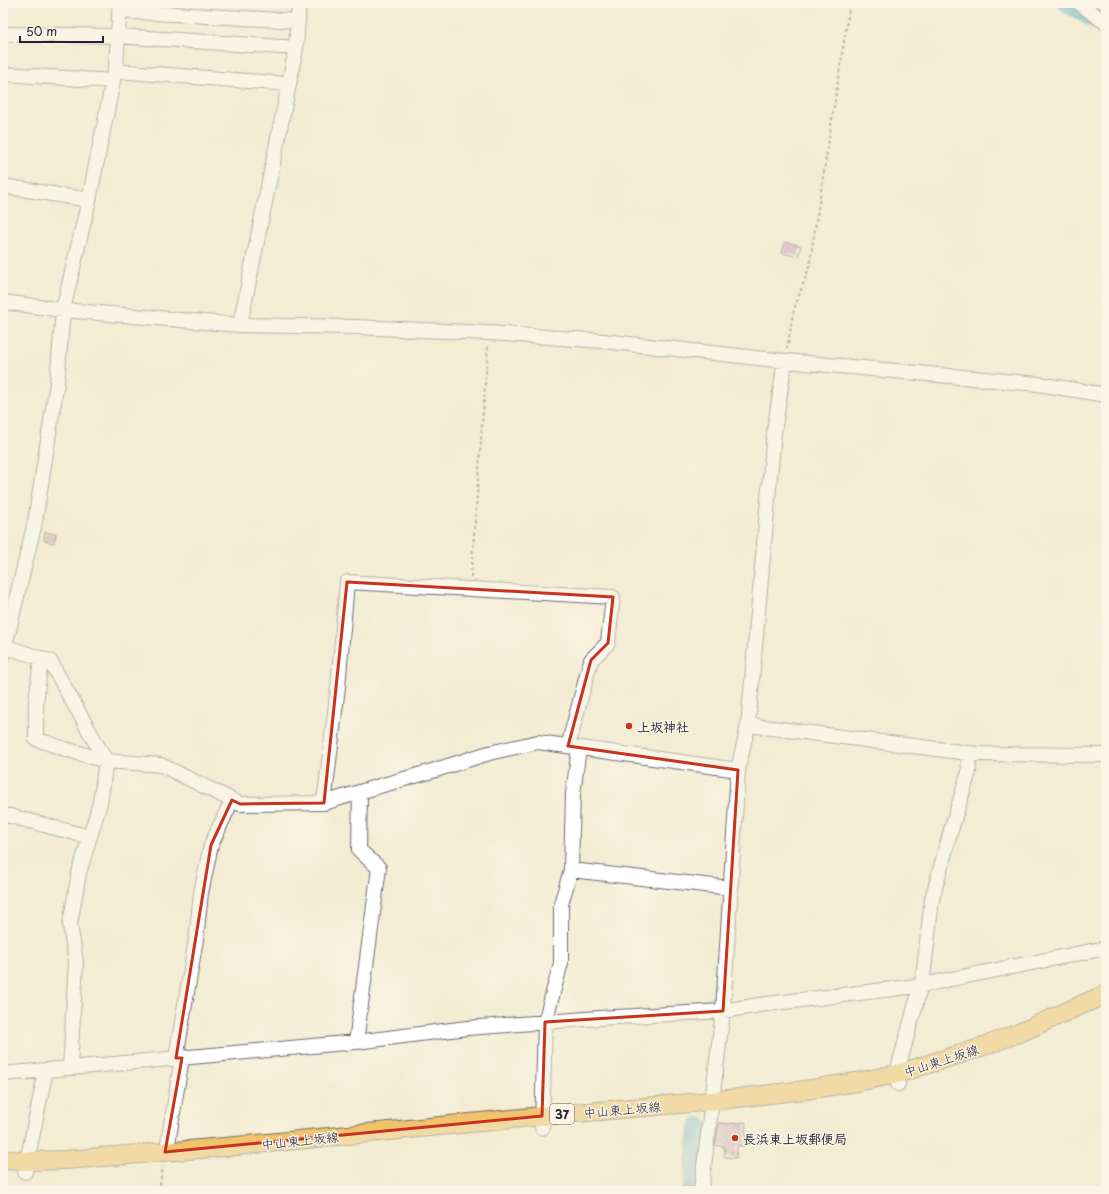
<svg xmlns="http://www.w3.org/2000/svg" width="1109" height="1194" font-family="'Playpen Sans','Klee One',sans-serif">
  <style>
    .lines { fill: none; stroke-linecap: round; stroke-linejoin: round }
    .river { stroke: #4ba6c9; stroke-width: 20 }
    .building { fill: url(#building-cross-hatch) }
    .minor-casing { stroke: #6b6970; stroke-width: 16 }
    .major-casing { stroke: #6b6970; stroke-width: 20 }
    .path { stroke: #6b6970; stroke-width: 2; stroke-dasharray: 3 3; stroke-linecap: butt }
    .minor { stroke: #fff; stroke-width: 14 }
    .major { stroke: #f1c36a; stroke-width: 18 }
    .marked { fill: none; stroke: #c8321e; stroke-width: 3; stroke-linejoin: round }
    .poi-dot { fill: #c8321e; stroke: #fcf5e5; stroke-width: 1.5 }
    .labels { text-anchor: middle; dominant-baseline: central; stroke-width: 3; stroke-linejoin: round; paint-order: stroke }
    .shield { fill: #fcf5e5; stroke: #63616e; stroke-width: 1 }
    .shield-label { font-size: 12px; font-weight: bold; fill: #22223b }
    .poi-label { font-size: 13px; font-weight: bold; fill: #22223b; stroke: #fcf5e5; text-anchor: start }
    .street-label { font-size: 13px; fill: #22223b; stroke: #fcf5e5 }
  </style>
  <defs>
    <pattern id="building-cross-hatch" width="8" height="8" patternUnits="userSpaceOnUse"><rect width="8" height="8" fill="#cea1c1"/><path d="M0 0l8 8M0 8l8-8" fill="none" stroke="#a7839e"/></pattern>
  </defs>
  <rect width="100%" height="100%" fill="#fcf5e5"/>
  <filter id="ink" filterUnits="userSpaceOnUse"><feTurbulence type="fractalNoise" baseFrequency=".025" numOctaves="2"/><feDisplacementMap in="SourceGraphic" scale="8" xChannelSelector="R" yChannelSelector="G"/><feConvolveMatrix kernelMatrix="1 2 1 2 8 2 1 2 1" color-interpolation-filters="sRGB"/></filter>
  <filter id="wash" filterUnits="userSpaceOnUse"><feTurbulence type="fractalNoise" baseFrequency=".012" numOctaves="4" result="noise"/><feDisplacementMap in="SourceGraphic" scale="16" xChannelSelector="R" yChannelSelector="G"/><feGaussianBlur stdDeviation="0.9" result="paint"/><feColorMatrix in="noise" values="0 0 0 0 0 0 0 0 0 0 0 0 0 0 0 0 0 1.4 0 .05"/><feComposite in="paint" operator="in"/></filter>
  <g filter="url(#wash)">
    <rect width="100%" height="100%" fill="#f3ecd3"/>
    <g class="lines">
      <path class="river" d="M1068,3L1095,19
        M692,1191L699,1127"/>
    </g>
    <g id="blocks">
      <path class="building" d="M785,242L801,246L798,257L782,253Z
        M45,532L56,534L54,543L44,541Z
        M746,1122L745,1146H737L736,1158L725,1157V1147L715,1145L719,1123L728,1124Z"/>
    </g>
  </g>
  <g filter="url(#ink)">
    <use href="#blocks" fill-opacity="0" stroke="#6b6970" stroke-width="1"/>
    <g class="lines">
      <g class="minor-casing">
        <path id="minor" d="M1079,3L1106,23
          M119,11L298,21
          M3,34L118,36L296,48
          M115,71L289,84
          M3,74L113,81
          M3,186L89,200
          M3,302L63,310L240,325L356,327L489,333L603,341L785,361L1038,384L1106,395
          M240,325L289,84L296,48L299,3
          M3,646L50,661L106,761L161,765L240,804L324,803L376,787L429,772L489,753L538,742L738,770
          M3,654L35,522L57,383L63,310L89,200L116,66L120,3
          M41,658L36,704V739L65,749L106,761L100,803L79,873L70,924L76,962L70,1068
          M748,725L976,754L1106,755
          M579,748L573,794L571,870L731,888
          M324,803L338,687L347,582L613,597L608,643L591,660L568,746
          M3,816H10L90,837
          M356,1042L379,868L359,850L360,792
          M176,1058L196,939L201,893L211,845L232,800
          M3,1074L356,1042L467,1028L599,1018L723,1011L759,1005L917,986L1106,948
          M898,1084L897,1074L899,1065L923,978L932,899L953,823L969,772L968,753
          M542,1128L545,1022L561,963V904L571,870
          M165,1152L168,1143L182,1058
          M25,1172L27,1161L46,1070
          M701,1191L723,1011L738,770L748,725L774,432L785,361"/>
      </g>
      <g class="major-casing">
        <path id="major" d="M3,1160L27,1161L66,1160L236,1146L542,1116L712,1101L805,1090L857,1082L897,1074L976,1049L1019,1033L1106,994"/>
      </g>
      <path class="path" d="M787,349L794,309L809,268L850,3
        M471,577L488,344
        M1104,1011L1105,1014L1106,1024
        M159,1191L163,1167"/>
      <use href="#minor" class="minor"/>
      <use href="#major" class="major"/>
    </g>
  </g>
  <path d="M0 0H1109V1194H0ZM347,582L613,597L608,643L591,660L568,746L738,770L723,1011L545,1022L542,1116L165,1152L182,1058H176L211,845L232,800L240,804L324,803Z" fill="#f3ecd3" fill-opacity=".55" fill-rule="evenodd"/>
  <path class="marked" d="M347,582L613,597L608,643L591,660L568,746L738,770L723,1011L545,1022L542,1116L165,1152L182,1058H176L211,845L232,800L240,804L324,803Z"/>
  <g class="poi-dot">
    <circle cx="629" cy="726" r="4"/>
    <circle cx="735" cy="1138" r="4"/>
  </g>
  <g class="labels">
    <rect class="shield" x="550" y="1104" width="24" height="20" rx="3"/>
    <g class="shield-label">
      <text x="562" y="1114">37</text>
    </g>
    <g class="poi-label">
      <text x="637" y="726">上坂神社</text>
      <text x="743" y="1138">長浜東上坂郵便局</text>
    </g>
    <g class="street-label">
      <text transform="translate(941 1060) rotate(-18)">中山東上坂線</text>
      <text transform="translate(622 1109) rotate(-5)">中山東上坂線</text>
      <text transform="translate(300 1140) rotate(-6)">中山東上坂線</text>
    </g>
  </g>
  <rect width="1109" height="1194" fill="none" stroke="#fcf5e5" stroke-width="16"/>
  <path d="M20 36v6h83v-6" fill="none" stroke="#22223b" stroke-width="2"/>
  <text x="26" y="36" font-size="12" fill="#22223b" stroke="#fcf5e5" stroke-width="3" paint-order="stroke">50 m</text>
</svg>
